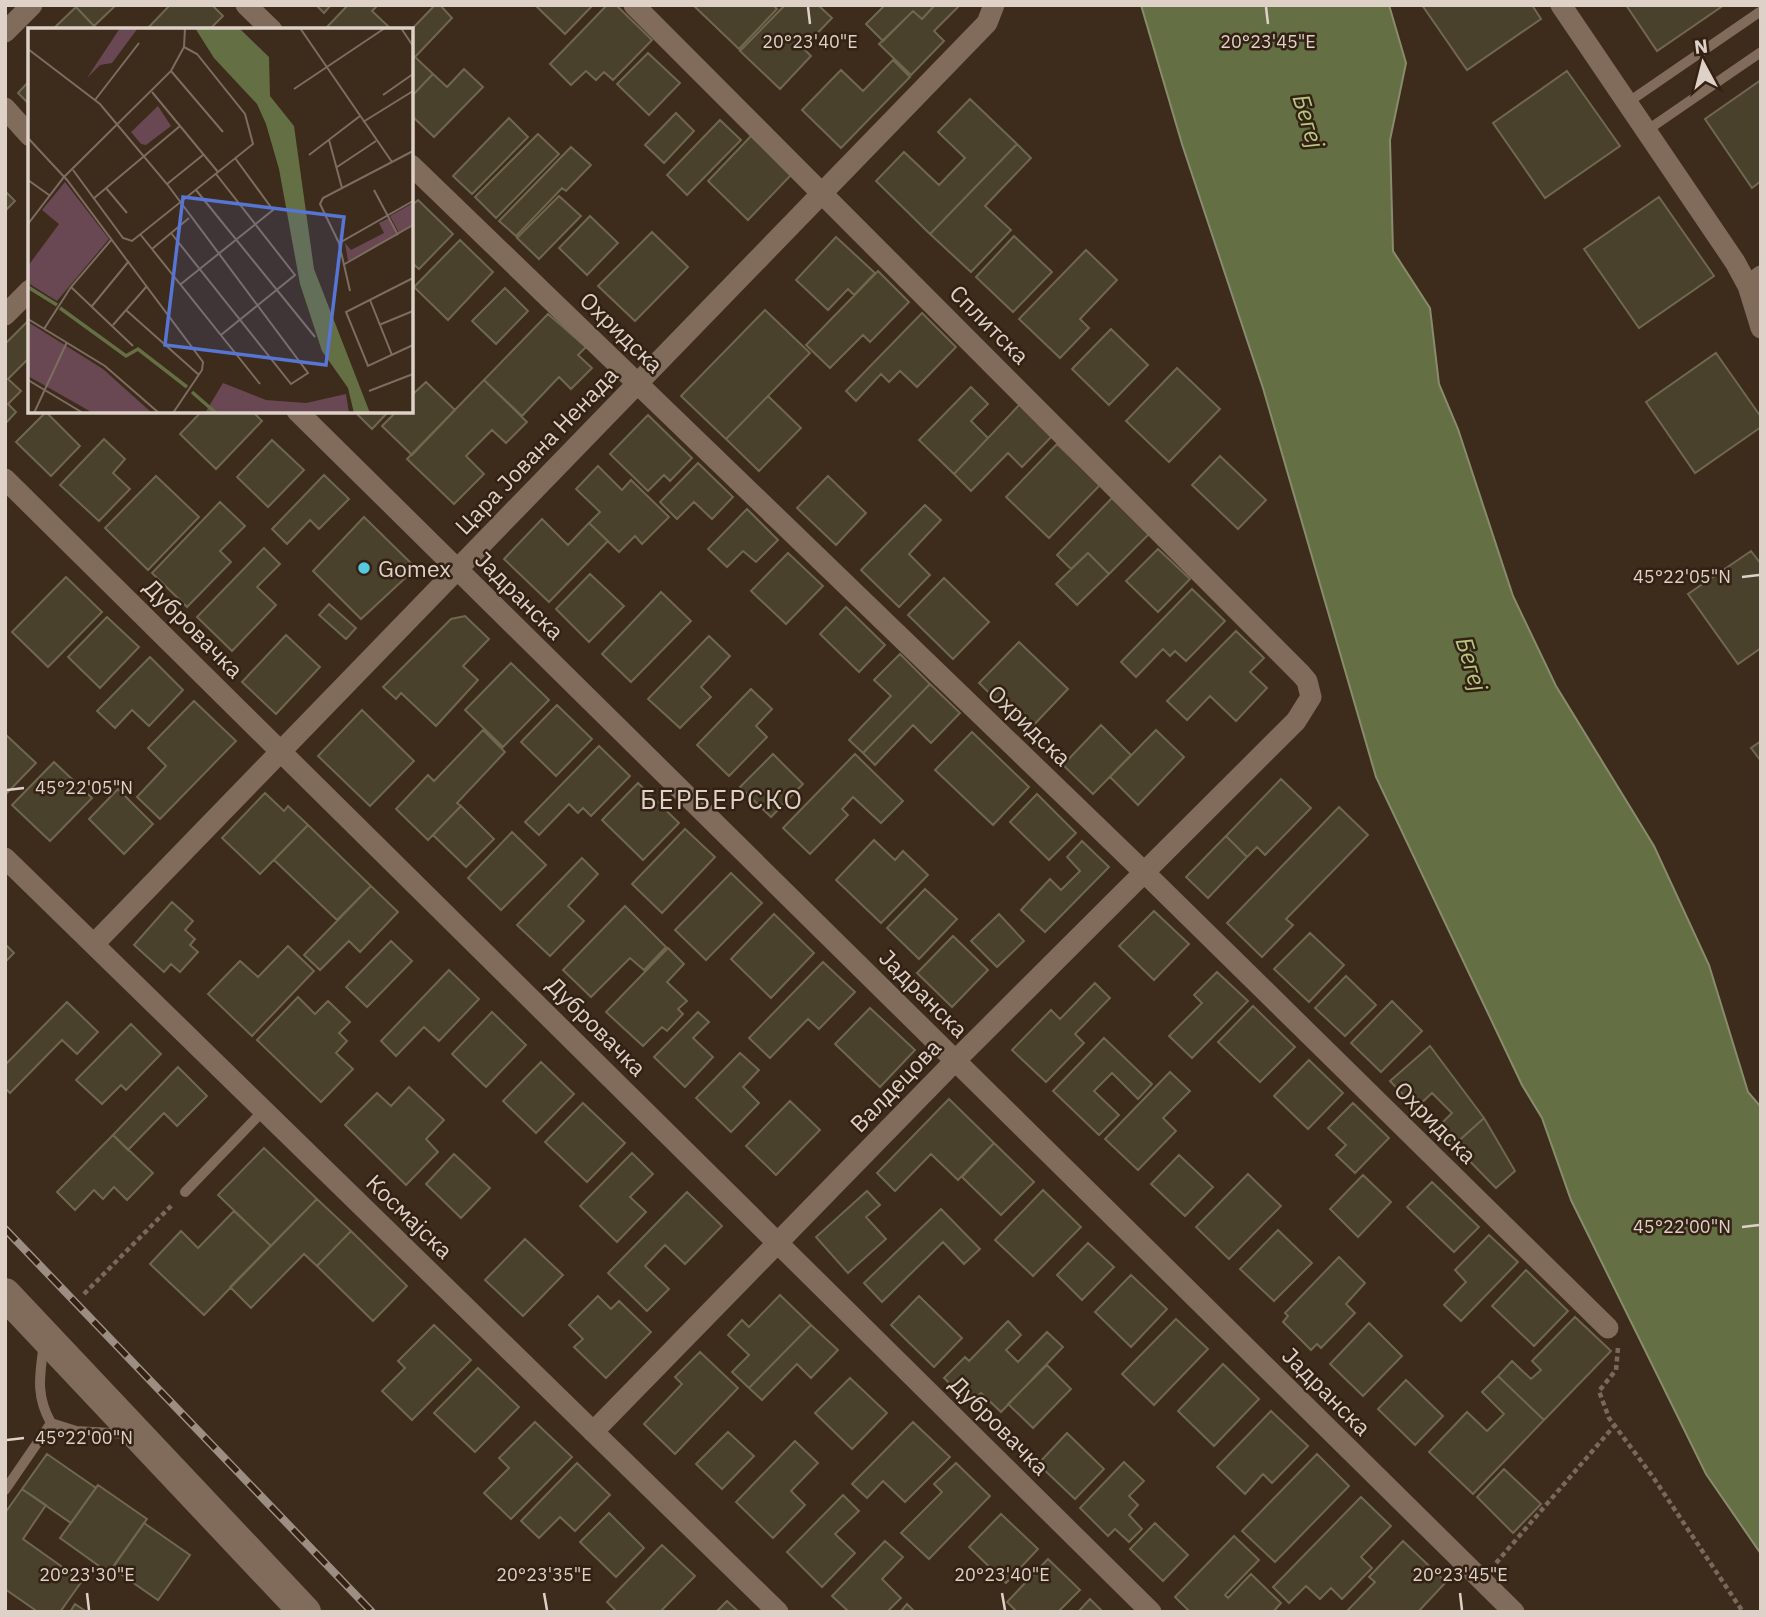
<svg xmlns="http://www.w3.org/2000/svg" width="1766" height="1617" font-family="'IBM Plex Sans',sans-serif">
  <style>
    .water { fill: #656f44; stroke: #898c6c; stroke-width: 2 }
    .building { fill: #49412b; stroke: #70674f; stroke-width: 2 }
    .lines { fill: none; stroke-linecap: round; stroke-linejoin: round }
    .path { stroke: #78695c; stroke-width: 4.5; stroke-dasharray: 5 3.5; stroke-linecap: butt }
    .lane { stroke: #816b5b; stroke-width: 10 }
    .street { stroke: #816b5b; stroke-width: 21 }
    .secondary { stroke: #816b5b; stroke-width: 32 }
    .rail-casing { stroke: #9d8e83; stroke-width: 8 }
    .rail { stroke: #332113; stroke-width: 5; stroke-dasharray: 16; stroke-linecap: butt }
    .ticks { fill: none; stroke: #ddd1c8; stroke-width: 2.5 }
    .poi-dot { fill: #54cade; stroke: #332113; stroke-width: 2.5 }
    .labels { text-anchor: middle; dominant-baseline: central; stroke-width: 5; stroke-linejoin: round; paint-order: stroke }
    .street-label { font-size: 23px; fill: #ddd1c8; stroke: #332113 }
    .poi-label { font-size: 23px; fill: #ddd1c8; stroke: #332113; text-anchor: start }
    .water-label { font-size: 24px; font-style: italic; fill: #b6c781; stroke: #332113 }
    .quarter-label { font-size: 26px; letter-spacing: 2px; fill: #ddd1c8; stroke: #332113 }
    .inset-river { fill: none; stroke: #656f44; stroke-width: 3.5 }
    .inset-road { fill: none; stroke: #7d6d61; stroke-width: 2 }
    .view { fill: #5775d3; fill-opacity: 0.15; stroke: #5775d3; stroke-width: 3.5 }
    .inset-edge { fill: none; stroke: #ddd1c8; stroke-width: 3.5 }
    .ticks-label { font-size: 18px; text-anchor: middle; fill: #ddd1c8; stroke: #332113; stroke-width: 5; stroke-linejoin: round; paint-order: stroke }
  </style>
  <rect width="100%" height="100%" fill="#3d2b1c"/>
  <path class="water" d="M1141,5H1389L1406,63L1390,140L1393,251L1430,308L1439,384L1458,429L1513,596L1556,686L1654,846L1709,965L1748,1092L1761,1107V1554L1706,1474L1571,1200L1542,1118L1522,1085L1376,777L1263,388L1182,144Z"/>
  <path class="building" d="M77,5H116L94,26L76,7Z
    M170,5H212L223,16L209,30H146Z
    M316,5H331L324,13Z
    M348,5H378L372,11L390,28L328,30L326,28Z
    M435,5H440L452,18L415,57L433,74L411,97V30Z
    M535,5H593L565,34Z
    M607,5H616L652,40L613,80L604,72L596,80L586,71L571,85L550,64Z
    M693,5H773L777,9L739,49Z
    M785,5H818L832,18L803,48L811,56L780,89L740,51Z
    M885,5H935L922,19L913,11L883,41L866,24Z
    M935,5H960L934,31L944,41L911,75L879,44L913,11L922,19Z
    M1422,5H1532L1541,19L1467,70Z
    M1626,5H1724L1657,51Z
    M76,7L98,30H52Z
    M648,53L680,83L649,115L617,84Z
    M893,60L910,77L841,148L802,110L841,70L863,91Z
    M464,69L483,87L434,137L411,115V97L433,74L447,87Z
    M1567,71L1620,146L1545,198L1493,123Z
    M30,80V105L18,93Z
    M1761,80V181L1752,188L1705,119Z
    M970,99L1017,144L930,234L876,181L904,152L939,185L965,158L938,132Z
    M676,113L694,131L664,163L645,145Z
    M509,118L528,137L472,194L453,176Z
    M720,120L741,140L687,195L667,175Z
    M538,134L559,154L496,218L475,197Z
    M751,136L791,175L748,220L708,181Z
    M1017,144L1031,158L985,206L1011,230L971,272L930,234Z
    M571,147L591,165L566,191L562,188L516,236L499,221Z
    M5,191L15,201L5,211Z
    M559,196L581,216L539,259L517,238Z
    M1659,197L1714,276L1639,328L1584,249Z
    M418,200L453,234L419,269L411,262V206Z
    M590,216L618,243L587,275L559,248Z
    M652,232L688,267L635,321L598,286Z
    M1014,236L1052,272L1013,312L976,277Z
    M836,237L875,273L854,295L848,289L828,310L796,280Z
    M460,240L493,272L448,320L414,287Z
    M1086,250L1117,280L1080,319L1089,328L1060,358L1019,319Z
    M878,271L909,302L870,342L863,335L830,368L806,345Z
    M505,288L528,311L496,344L472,321Z
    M765,310L810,353L726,439L681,396Z
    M922,313L956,347L917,387L900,371L889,382L881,374L856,401L846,391Z
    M548,314L586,347L578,355L592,368L571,389L559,377L522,416L484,380Z
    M30,319V357L8,379L21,391L8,404L16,412L5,424V344Z
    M1111,329L1148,365L1109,405L1072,369Z
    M1716,353L1761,417V427L1695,473L1646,402Z
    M1177,368L1220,409L1169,462L1126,421Z
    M484,380L527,422L506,443L492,430L466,456L484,474L454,504L407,459Z
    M426,382L455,410L412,455L382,426L397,411H411V396Z
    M971,387L988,404L971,421L988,438L954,474L919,440Z
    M768,396L801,428L759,471L726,439Z
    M1023,401L1056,432L1022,467L1008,453L971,491L954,474Z
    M202,411H252L262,421L216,469L180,434Z
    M354,411H389L372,429Z
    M46,412L80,446L51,476L16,442Z
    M648,415L692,458L670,481L664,475L648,491L610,454Z
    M104,439L125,459L113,473L130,489L99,521L60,485Z
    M272,440L304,470L268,507L237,477Z
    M1057,444L1100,485L1049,538L1006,497Z
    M1220,456L1266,500L1238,529L1192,485Z
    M698,463L733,497L712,519L694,502L677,519L660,502Z
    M598,466L622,490L631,480L669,517L642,544L635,536L619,552L589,523L600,512L576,489Z
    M324,475L349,499L319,529L310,520L287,544L272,529Z
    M156,476L199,517L148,570L105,528Z
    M828,476L866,513L836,545L797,508Z
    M1112,498L1149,534L1109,574L1088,553L1071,569L1057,555Z
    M220,502L245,526L220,551L231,562L187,607L152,573Z
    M925,505L941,520L909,554L930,575L899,607L861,570Z
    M747,509L778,540L756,562L743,551L727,567L708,549Z
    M364,517L416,568L361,619L313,571Z
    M542,519L568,545L589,523L608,541L549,602L504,559Z
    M264,548L280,564L257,587L276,605L232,651L197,617Z
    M1158,549L1190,579L1158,612L1126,581Z
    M1751,551L1761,564V648L1738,664L1688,594Z
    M788,553L823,586L786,624L751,591Z
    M1088,553L1109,574L1077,605L1056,584Z
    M590,574L624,606L589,642L556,609Z
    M66,577L102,612L48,667L12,632Z
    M944,578L989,622L953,659L908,615Z
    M1192,589L1225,621L1186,661L1175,651L1170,656L1163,649L1136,677L1121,662Z
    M661,592L691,621L631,682L602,654Z
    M329,604L356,628L346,639L319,615Z
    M846,607L885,645L859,672L820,634Z
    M465,616L489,639L463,666L478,680L436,726L401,693L396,699L383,687L451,619Z
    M107,617L139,647L100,688L68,657Z
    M1236,631L1264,658L1250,672L1267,688L1236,721L1210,696L1187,720L1167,701Z
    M286,635L320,667L276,714L242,682Z
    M709,636L730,656L701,687L711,697L680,728L648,699Z
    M1019,642L1068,689L1028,731L979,683Z
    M900,654L930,684L863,753L849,740L891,696L874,680Z
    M150,657L183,690L149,726L132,710L115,728L97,711Z
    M511,663L549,700L503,747L465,710Z
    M930,684L960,713L931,743L913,725L875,765L863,753Z
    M751,689L772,709L756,726L767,737L729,776L697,745Z
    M194,701L236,741L160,819L137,797L166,766L148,748Z
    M557,705L592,739L556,776L521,742Z
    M362,710L414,761L370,806L318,756Z
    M1101,725L1131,755L1093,794L1063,765Z
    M483,730L505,752L457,803L461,806L428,840L396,809L428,775L434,781Z
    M1156,730L1184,757L1138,805L1110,777Z
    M972,732L1029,787L993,825L935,770Z
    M5,734L36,763L5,795Z
    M1761,741V761L1751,748Z
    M599,746L630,776L591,816L583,808L578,813L569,804L539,835L525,822Z
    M773,754L803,784L771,817L740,787Z
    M855,754L903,801L881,823L853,797L842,809L848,815L810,854L783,828Z
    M54,762L92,798L50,841L12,805Z
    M1281,779L1311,808L1265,855L1257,847L1247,857L1226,836Z
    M638,783L679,823L643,860L602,820Z
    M118,789L153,824L124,854L89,819Z
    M265,793L284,811L288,806L308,825L260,874L222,838Z
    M1037,794L1076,833L1049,860L1010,822Z
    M461,806L494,839L466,867L433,835Z
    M1339,807L1368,835L1286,919L1293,925L1262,957L1227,923Z
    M308,825L371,886L337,920L274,860Z
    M685,829L715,857L662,913L632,884Z
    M512,832L546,865L501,910L468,878Z
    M1226,836L1247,857L1208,898L1186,877Z
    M874,840L895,860L903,851L928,875L881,923L836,880Z
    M1082,841L1109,867L1045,932L1021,910L1050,879L1061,890L1080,871L1067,857Z
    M582,858L598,874L568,906L584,921L550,956L517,925Z
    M731,873L762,903L706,960L675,930Z
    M371,886L398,912L360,952L349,941L320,970L304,955Z
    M925,889L957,919L919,959L887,928Z
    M172,902L193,921L185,930L195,939L190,945L198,952L180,972L171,964L164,972L134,945Z
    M625,906L666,947L644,970L630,958L591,997L563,970Z
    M1154,911L1189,944L1154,980L1119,946Z
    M774,914L814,953L771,998L731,959Z
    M999,914L1024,941L997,967L971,941Z
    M1310,933L1344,965L1309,1002L1274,969Z
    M953,936L988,970L952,1007L917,973Z
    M391,941L412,961L367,1007L346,987Z
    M5,944L14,953L5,962Z
    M288,946L314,971L252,1036L208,994L240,961L258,977Z
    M668,948L684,964L667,982L687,1001L678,1009L683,1014L667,1031L662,1027L643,1046L606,1012Z
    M823,962L855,992L819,1029L808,1019L770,1058L749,1038Z
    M449,970L479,999L439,1041L424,1027L396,1056L381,1041Z
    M1217,972L1248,1001L1192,1058L1169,1036L1202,1003L1194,995Z
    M1346,976L1376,1005L1345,1036L1315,1008Z
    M1095,983L1110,998L1075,1034L1084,1043L1046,1082L1012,1050L1051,1010L1060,1019Z
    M298,997L315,1014L328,1001L350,1022L339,1033L347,1041L336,1053L353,1069L321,1102L257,1040Z
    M1392,1001L1422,1031L1381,1072L1351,1043Z
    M67,1002L98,1032L77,1054L62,1040L10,1093L5,1088V1065Z
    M1253,1006L1295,1047L1260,1082L1218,1042Z
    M870,1008L915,1050L880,1087L835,1044Z
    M492,1012L526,1045L486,1087L452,1054Z
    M698,1012L709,1022L693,1038L713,1057L685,1087L654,1057Z
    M131,1024L161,1054L126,1090L121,1085L102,1104L76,1080Z
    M1104,1038L1152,1084L1138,1099L1112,1073L1094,1091L1119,1115L1099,1135L1053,1091Z
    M1430,1046L1484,1118L1454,1145L1437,1128L1452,1113L1432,1093L1416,1108L1390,1081Z
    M740,1053L759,1070L743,1087L759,1103L731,1132L696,1098Z
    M1309,1060L1343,1093L1308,1129L1274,1096Z
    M541,1062L574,1094L536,1133L503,1101Z
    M178,1067L207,1096L177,1126L164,1113L128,1150L113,1135Z
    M1170,1072L1190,1091L1163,1118L1176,1131L1138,1170L1105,1139Z
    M409,1087L444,1120L426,1139L438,1152L406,1185L345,1125L377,1093L391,1106Z
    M949,1099L994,1143L958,1180L931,1154L895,1191L877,1173Z
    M790,1101L820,1130L776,1175L746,1146Z
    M583,1103L625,1143L587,1182L545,1142Z
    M1353,1103L1389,1138L1355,1173L1336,1155L1346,1145L1328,1128Z
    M1484,1118L1515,1171L1496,1188L1454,1145Z
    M113,1135L153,1173L127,1200L114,1187L103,1199L94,1190L75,1210L57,1192Z
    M994,1143L1034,1182L1001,1215L962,1177Z
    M264,1148L317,1199L271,1246L218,1195Z
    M632,1153L653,1174L630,1197L646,1212L617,1242L580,1206Z
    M454,1154L490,1188L461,1218L426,1184Z
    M1179,1155L1213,1187L1185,1216L1151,1184Z
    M1248,1174L1281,1206L1229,1259L1196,1227Z
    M1363,1175L1391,1202L1358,1237L1330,1209Z
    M1432,1182L1479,1227L1454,1252L1407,1207Z
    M1043,1190L1081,1227L1033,1276L995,1240Z
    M867,1191L880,1205L866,1217L886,1239L848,1273L816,1237Z
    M687,1192L722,1226L685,1264L665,1245L645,1266L669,1289L647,1311L608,1273Z
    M317,1199L351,1231L317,1266L304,1254L251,1308L230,1287Z
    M941,1209L980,1249L964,1264L943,1242L882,1302L864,1283Z
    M234,1211L271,1246L204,1315L150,1264L181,1231L198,1248Z
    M1278,1230L1312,1263L1274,1301L1240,1269Z
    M351,1231L407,1286L373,1321L317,1266Z
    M1489,1235L1518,1262L1461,1321L1444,1305L1466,1282L1455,1270Z
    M525,1239L563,1275L523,1316L485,1280Z
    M1088,1243L1114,1267L1082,1300L1057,1275Z
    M1339,1257L1365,1283L1346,1304L1355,1313L1321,1348L1317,1344L1311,1350L1283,1322L1288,1316L1285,1313Z
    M1526,1270L1568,1311L1534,1346L1492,1306Z
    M1131,1275L1167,1309L1131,1347L1095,1312Z
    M780,1295L811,1325L749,1388L732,1372L749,1355L728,1335L742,1320L749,1327Z
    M598,1296L611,1309L619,1301L651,1332L606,1378L574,1347L583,1339L569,1325Z
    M919,1296L962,1338L934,1367L891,1325Z
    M1575,1317L1611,1351L1544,1420L1498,1376L1512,1361L1531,1379L1541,1370L1532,1361Z
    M1176,1319L1208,1349L1154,1405L1122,1374Z
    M1008,1321L1021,1335L1006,1350L1018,1362L1047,1332L1063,1347L1001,1412L981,1393L971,1404L944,1378L965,1357L969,1361Z
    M1369,1323L1402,1356L1363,1396L1330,1364Z
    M434,1325L471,1360L412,1420L382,1391L405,1368L398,1361Z
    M811,1325L838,1350L811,1378L797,1364L762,1400L749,1388Z
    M700,1352L738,1388L675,1454L644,1424L682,1384L675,1377Z
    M1223,1364L1259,1399L1214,1446L1178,1411Z
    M1047,1365L1071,1389L1033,1428L1008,1404Z
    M478,1368L519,1407L475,1452L434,1413Z
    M1498,1376L1544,1420L1473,1494L1429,1452L1467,1412L1487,1431L1504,1414L1482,1392Z
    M850,1378L887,1413L852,1449L815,1413Z
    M1406,1380L1443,1416L1415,1445L1378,1409Z
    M1271,1411L1308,1446L1272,1483L1263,1474L1245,1494L1217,1467Z
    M535,1422L572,1457L511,1519L484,1493L509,1468L499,1458Z
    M913,1422L950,1457L905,1502L883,1481L867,1498L852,1484Z
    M728,1432L754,1456L722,1489L696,1464Z
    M1067,1433L1104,1469L1075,1499L1038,1464Z
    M795,1441L818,1463L791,1491L805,1505L773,1538L736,1502Z
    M47,1454L96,1488L71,1523L22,1489Z
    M1317,1454L1349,1486L1275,1562L1242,1531Z
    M1124,1462L1144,1481L1129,1496L1138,1505L1129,1515L1142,1529L1129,1542L1115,1529L1108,1536L1080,1508Z
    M577,1463L610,1495L575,1531L560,1517L539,1538L521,1521Z
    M956,1463L990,1496L929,1559L901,1533L942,1492L934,1484Z
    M1504,1469L1541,1504L1513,1533L1477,1497Z
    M98,1485L147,1519L109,1573L60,1538Z
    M22,1489L46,1505L23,1539L82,1581L60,1612H38L5,1589V1513Z
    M843,1495L859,1511L835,1534L855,1553L822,1587L787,1552Z
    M1361,1497L1391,1526L1361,1557L1372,1568L1342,1599L1331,1588L1320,1599L1306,1586L1289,1603L1273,1587Z
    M609,1513L644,1548L616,1577L580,1542Z
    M1001,1514L1038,1549L1006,1583L969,1547Z
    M144,1523L190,1555L158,1600L112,1568Z
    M1155,1523L1188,1555L1163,1581L1130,1549Z
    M1234,1536L1259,1560L1225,1595L1228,1598L1251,1574L1281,1603L1273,1612H1190L1175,1597Z
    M885,1541L903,1557L882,1579L901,1598L887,1612H849L832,1596Z
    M1403,1541L1446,1582L1418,1612H1346L1375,1582L1369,1577Z
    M662,1545L695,1576L660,1612H617L607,1602Z
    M1048,1559L1080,1590L1058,1612H1017L1007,1602Z
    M1090,1599L1103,1612H1078Z
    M727,1601L739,1612H716Z
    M75,1604L87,1612H70Z
    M907,1604L915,1612H900Z"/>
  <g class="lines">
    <path class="path" d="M84,1294L172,1205
      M1618,1348L1616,1370L1599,1391L1609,1418L1653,1477L1743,1612
      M1496,1563L1614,1426"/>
    <path class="lane" d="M1627,103L1761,11
      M1646,131L1761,52
      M185,1192L264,1110
      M44,1343C40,1374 35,1395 51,1423L76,1431L129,1434
      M5,1490L51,1423"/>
    <path class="street" d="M246,5L272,30
      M1561,5L1735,262L1748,286L1761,276
      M5,32L32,5
      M5,108L30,136
      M411,165L1145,873L1608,1328
      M1748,286L1761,328
      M5,315L30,290
      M297,411L1514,1612
      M5,479L1151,1612
      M5,858L778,1612
      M94,944L987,23L994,5
      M593,1432L955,1061L1296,721L1311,697L1307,681L1301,674L634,5"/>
    <path class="secondary" d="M5,1294L305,1612"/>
    <g class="rail-casing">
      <path id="rail" d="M5,1229L372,1612"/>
    </g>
    <use href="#rail" class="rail"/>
  </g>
  <path class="ticks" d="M808,7L810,24M1266,7L1268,24M1742,577L1759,575M7,790L24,788M1742,1227L1759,1225M7,1440L24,1438M87,1593L89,1610M544,1593L547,1610M1002,1593L1005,1610M1460,1593L1462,1610"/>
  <circle class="poi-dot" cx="364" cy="568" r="7"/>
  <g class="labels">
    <g class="street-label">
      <text transform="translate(990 324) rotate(45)">Сплитска</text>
      <text transform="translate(622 332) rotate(44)">Охридска</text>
      <text transform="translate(536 450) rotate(-46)">Цара Јована Ненада</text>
      <text transform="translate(520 595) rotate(45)">Јадранска</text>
      <text transform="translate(194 628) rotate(45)">Дубровачка</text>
      <text transform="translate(1030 725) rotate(44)">Охридска</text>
      <text transform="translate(924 993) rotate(45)">Јадранска</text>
      <text transform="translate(597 1026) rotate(45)">Дубровачка</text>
      <text transform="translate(895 1085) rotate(-46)">Валдецова</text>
      <text transform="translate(1436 1122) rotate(45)">Охридска</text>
      <text transform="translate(410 1216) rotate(44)">Космајска</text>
      <text transform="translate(1327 1391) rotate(45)">Јадранска</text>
      <text transform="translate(1000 1425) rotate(45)">Дубровачка</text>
    </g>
    <g class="poi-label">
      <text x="378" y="568">Gomex</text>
    </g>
    <g class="water-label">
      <text transform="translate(1309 121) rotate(73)">Бегеј</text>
      <text transform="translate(1472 664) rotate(73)">Бегеј</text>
    </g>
    <g class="quarter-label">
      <text x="722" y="799">БЕРБЕРСКО</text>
    </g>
  </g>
  <g transform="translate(28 28)">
    <rect width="385" height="385" fill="#3d2b1c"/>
    <path d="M92,0H110L84,35L72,37L59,50ZM130,78L143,98L118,117L113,116L103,104ZM37,154L81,211L29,273L0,255V238L31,196L14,182ZM385,175V196L371,205L362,188ZM361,190L370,207L320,233L317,215L323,222L356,205L351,195ZM0,294L75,341L124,385H65L0,348ZM195,355L238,372L278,375L318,366L321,385H177Z" fill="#6a4853"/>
    <path d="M167,0H211L241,29L242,68L266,98L286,241L342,385H326L320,360L294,323L272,256L251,141L238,96L229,76L186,30Z" fill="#656f44"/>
    <path class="inset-river" d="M0,259L29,277M32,280L98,328L110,321L159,359M164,364L188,385"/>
    <path class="inset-road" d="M272,0L364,134M373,0L385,18M0,21L72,76L139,156L280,345L263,356L143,205M143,43L195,104M266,61L357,0M124,64L190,144M355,67L385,46M67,72L111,15M335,94L385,63M0,110L39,152L175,334L174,342L145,385M301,112L314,160M385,123L295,170L292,176L311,215L385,173M281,127L332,88M309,139L348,113M45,142L95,210L104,213L225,116L217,86L169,26L156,19M188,146L267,247L193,307M0,152L21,167M139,156L175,127M78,160L99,185M168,162L287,309M346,162L370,207M65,171L152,98M0,196L36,149L143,43L156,19L157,0M112,206L232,356M311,215L322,263M124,221L161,190M315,237L385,197M385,250L318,284L340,338L385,317M153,256L245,182L207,130M43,259L105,318M342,272L364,327M64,278L101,233M98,282L171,347M0,291L77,338L131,385M85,297L119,258M351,297L385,283M16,301L43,259L84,211M0,352L55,385M341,363L385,346M6,385L39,314"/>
    <path class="view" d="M155,169L316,189L298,337L137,317Z"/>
    <rect width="385" height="385" class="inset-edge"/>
  </g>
  <g class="ticks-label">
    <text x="810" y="48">20°23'40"E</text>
    <text x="1268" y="48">20°23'45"E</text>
    <text x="1682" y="583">45°22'05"N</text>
    <text x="84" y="794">45°22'05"N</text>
    <text x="1682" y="1233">45°22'00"N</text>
    <text x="84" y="1444">45°22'00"N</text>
    <text x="87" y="1581">20°23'30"E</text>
    <text x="544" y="1581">20°23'35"E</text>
    <text x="1002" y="1581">20°23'40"E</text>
    <text x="1460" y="1581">20°23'45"E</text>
  </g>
  <rect width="1766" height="1617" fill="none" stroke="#ddd1c8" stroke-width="14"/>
  <g transform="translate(1703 63) rotate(353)" stroke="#332113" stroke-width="5" paint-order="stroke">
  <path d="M0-5L12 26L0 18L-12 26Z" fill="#ddd1c8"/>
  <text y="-10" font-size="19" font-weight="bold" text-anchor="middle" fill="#ddd1c8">N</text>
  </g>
</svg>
